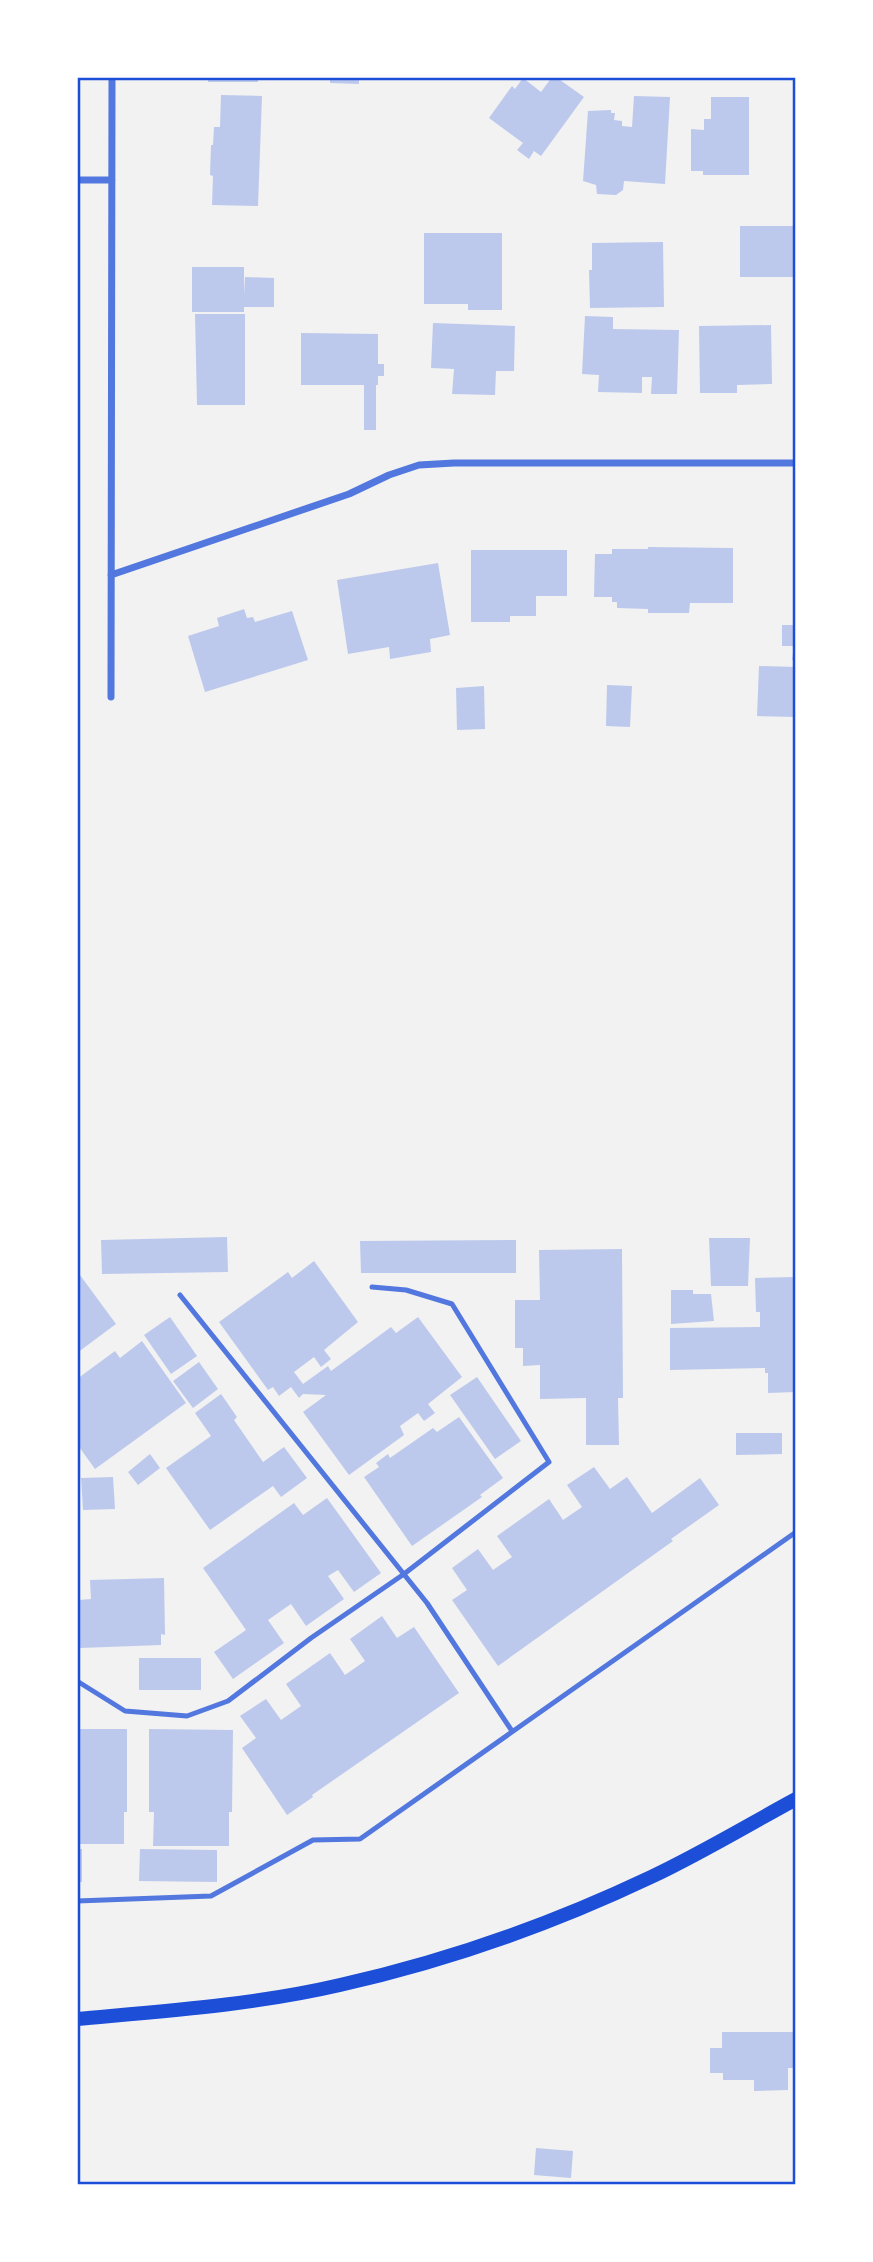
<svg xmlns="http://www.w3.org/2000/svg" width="873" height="2262" font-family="'Roboto Condensed',sans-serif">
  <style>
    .building { fill: #bdc9ec }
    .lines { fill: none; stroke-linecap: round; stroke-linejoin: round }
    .service { stroke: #5277de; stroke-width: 5 }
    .minor { stroke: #5277de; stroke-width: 7 }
    .secondary { stroke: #1d4ed8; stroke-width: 14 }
    .neatline { fill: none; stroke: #1d4ed8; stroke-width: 2.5 }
  </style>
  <rect width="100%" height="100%" fill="#f2f2f2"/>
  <path class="building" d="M208,77H258V82H208Z
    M330,77H359V84L330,83Z
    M552,77H556L584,97L541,156L534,151L529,159L517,150L523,143L489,118L512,86L515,89L523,78L541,92Z
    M221,95L262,96L258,206L212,205L213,176L210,175L211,145H213L214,127H220Z
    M634,96L670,97L665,184L624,181L623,190L616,195L597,194L596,185L583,181L588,111L611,110V113H615L614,120L622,121V126L632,127Z
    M711,97H749V175H703V171H691V129L704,130V119H711Z
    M740,226H796V277H740Z
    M424,233H502V310H468V304H424Z
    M663,242L664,307L590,308L589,270H592V243Z
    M192,267H244V295L245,277L274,278V307H244V312H192Z
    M195,314H245V405H197Z
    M585,316L613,317V329L679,330L677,394H651L652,377H642V393L598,392L599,375L582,374Z
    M433,323L515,326L514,371H496L495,395L452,394L454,369L431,368Z
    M771,325L772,384L737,385V393H700L699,326Z
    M301,333L378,334V364H384V376H378V385H376V430H364V385H301Z
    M648,547L733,548V603H690L689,613H648V609L617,608V602H612V597H594L595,554H612V549H648Z
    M471,550H567V596H536V616H510V622H471Z
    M438,563L450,635L430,639L431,652L390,659L389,647L348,654L337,580Z
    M244,609L247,618L253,617L255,622L292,611L308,660L205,692L188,636L219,626L217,618Z
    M782,625H796V660H792L794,646H782Z
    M759,666L796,667V717L757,716Z
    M607,685L632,686L630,727L606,726Z
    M484,686L485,729L457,730L456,688Z
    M227,1237L228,1272L102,1274L101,1240Z
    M709,1238H750L748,1286H711Z
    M516,1240V1273H361L360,1241Z
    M622,1249L623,1398H618L619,1445H586V1398L540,1399V1365L523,1366V1348H515V1300H540L539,1250Z
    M314,1261L358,1322L324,1350L331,1359L321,1367L314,1357L294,1372L303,1384L328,1366L331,1371L391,1327L396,1333L418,1317L462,1377L428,1404L435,1413L424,1421L418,1413L400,1426L404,1435L349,1475L303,1412L326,1395L303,1394L299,1398L291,1387L279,1396L273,1387L268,1390L219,1322L288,1272L292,1278Z
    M77,1271L116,1324L77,1353Z
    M796,1277V1392L768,1393V1373H765V1368L670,1370V1328L760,1327V1312H756L755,1278Z
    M671,1290H693V1294H711L714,1321L671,1324Z
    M170,1317L197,1356L171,1374L144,1335Z
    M142,1341L186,1403L95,1469L77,1444V1379L115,1351L120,1358Z
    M199,1362L218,1389L193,1408L173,1381Z
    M477,1377L521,1441L495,1459L450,1395Z
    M221,1394L237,1417L234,1420L263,1462L284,1447L307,1478L281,1497L273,1486L210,1530L166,1468L211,1436L195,1413Z
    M459,1417L503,1478L480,1495L482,1497L412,1546L364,1477L379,1467L376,1463L388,1454L390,1458L433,1428L437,1432Z
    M736,1433H782V1454L736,1455Z
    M150,1454L160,1468L138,1485L128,1472Z
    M594,1467L610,1489L627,1477L652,1513L700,1478L719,1505L671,1539L673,1541L498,1666L452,1600L467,1590L452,1568L478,1549L493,1570L512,1557L497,1536L549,1499L563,1520L582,1507L567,1485Z
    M113,1477L115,1509L83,1510L81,1478Z
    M327,1498L381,1573L354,1592L338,1570L328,1576L344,1599L306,1626L291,1604L268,1620L284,1643L233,1679L214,1652L246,1630L203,1568L294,1503L303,1515Z
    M164,1578L165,1635L161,1634V1645L80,1648L79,1600L91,1599L90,1580Z
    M382,1616L397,1638L414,1627L459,1693L312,1795L313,1797L287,1815L242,1748L256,1738L240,1716L266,1699L281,1720L301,1706L286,1684L330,1653L345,1675L365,1661L350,1639Z
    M139,1658H201V1690H139Z
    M77,1729H127V1812H124V1844H77Z
    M149,1729L233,1730L232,1812H229V1846H153L154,1812H149Z
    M77,1849H82V1882H77Z
    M140,1849L217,1850V1882L139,1881Z
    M722,2032H796V2068H788V2090L754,2091V2080H723V2073H710V2048H722Z
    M536,2148L573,2151L571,2178L534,2175Z"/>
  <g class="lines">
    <path class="service" d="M180,1295L427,1603L512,1731
      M77,1681L125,1711L187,1716L228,1701L311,1638L404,1574L549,1462L452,1304L406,1290L372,1287
      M77,1901L211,1896L313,1840L360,1839L796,1532"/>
    <path class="minor" d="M77,180H112
      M111,575L349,494L389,475L419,465L454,463H796
      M111,697L112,77"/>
    <path class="secondary" d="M77,2019C165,2011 254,2005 340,1985C447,1961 552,1924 651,1877C700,1854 748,1825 796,1799"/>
  </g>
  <rect width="873" height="2262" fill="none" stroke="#ffffff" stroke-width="158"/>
  <rect x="79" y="79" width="715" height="2104" class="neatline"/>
</svg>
